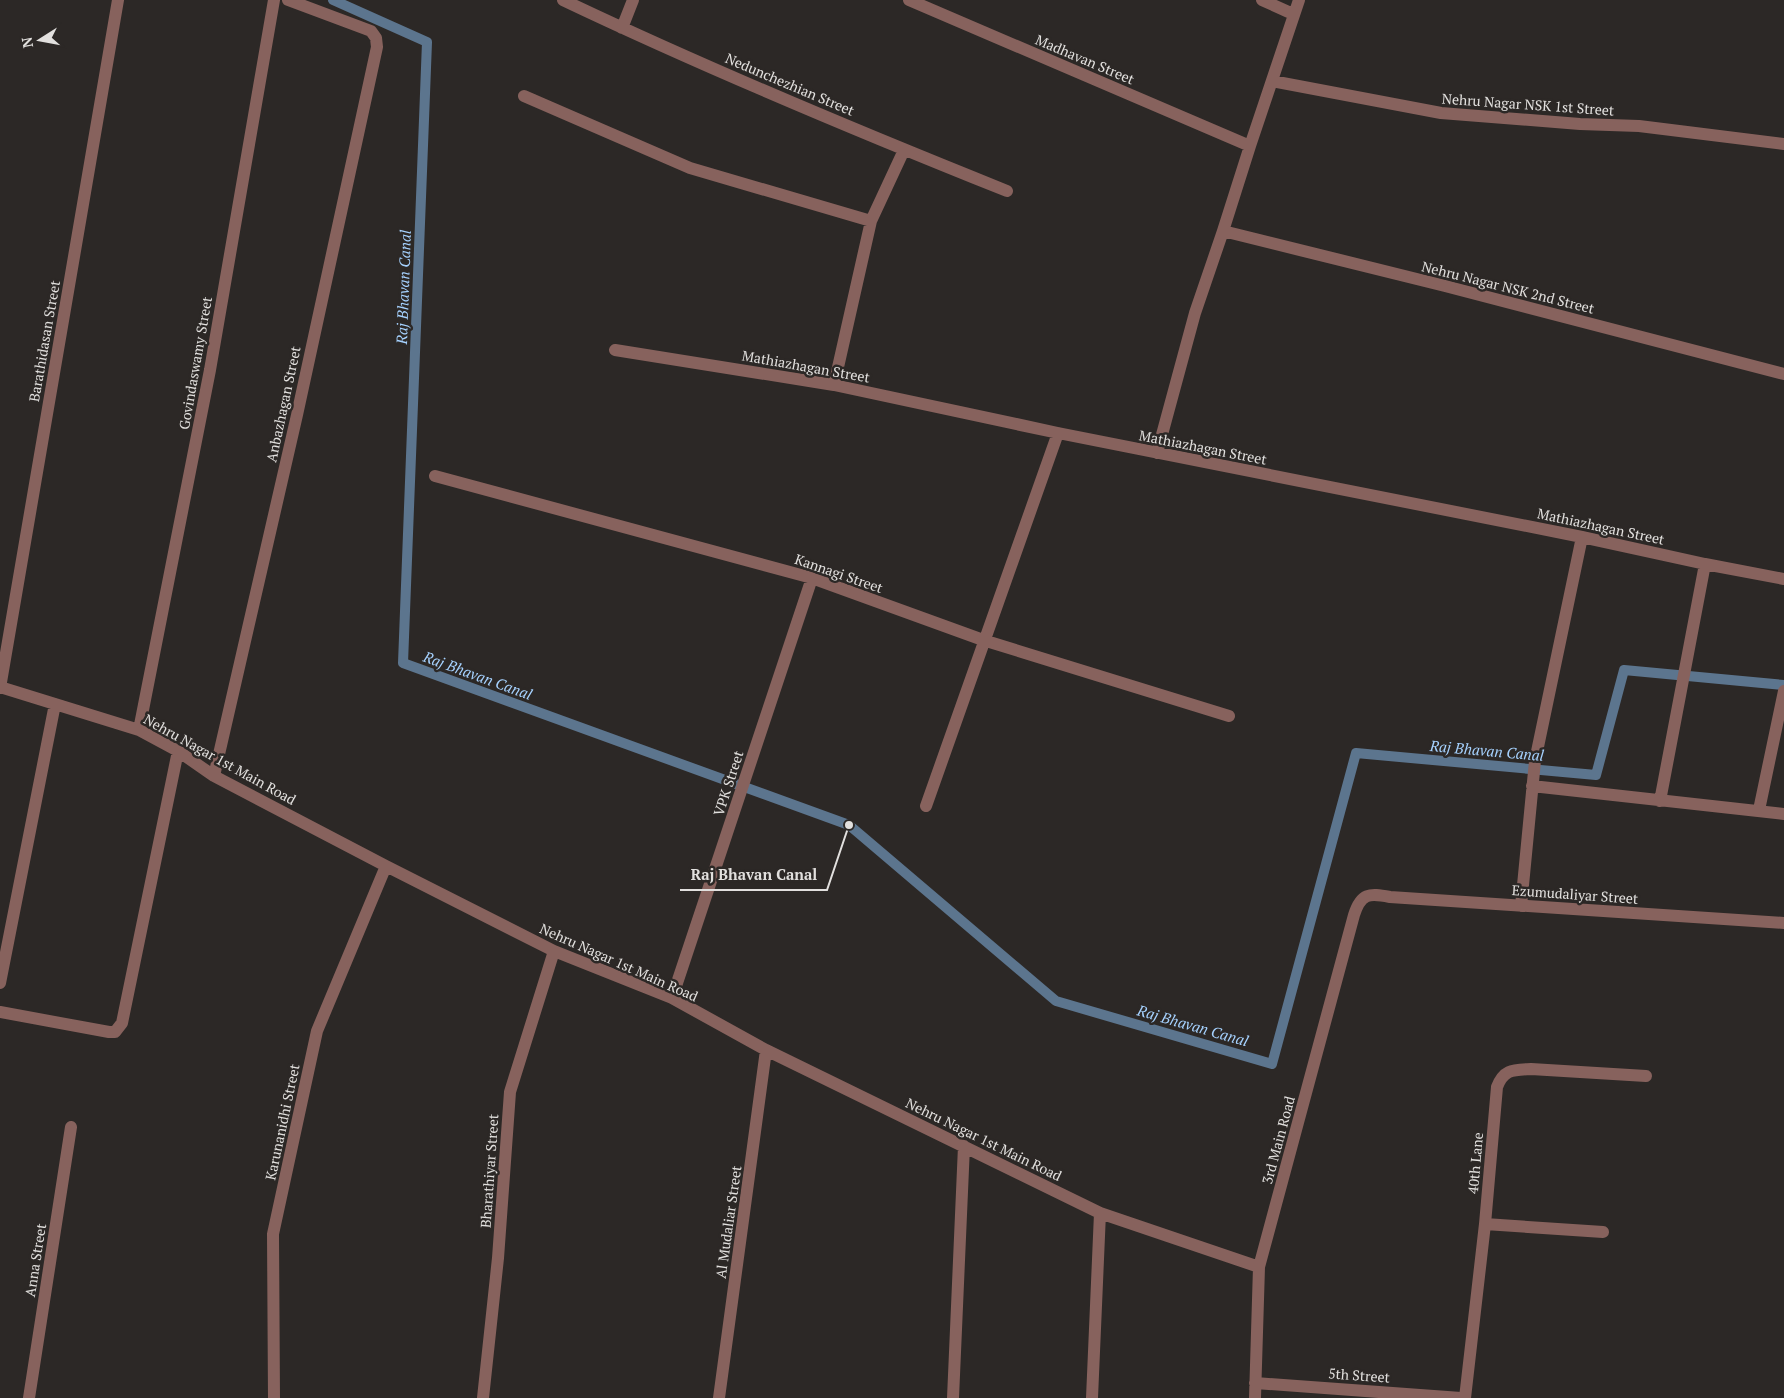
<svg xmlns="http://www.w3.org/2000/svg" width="1784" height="1398" font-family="'PT Serif',serif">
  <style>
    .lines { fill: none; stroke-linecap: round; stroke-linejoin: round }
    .stream { stroke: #5c758e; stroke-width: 10 }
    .minor { stroke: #87625d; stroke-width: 12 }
    .labels { text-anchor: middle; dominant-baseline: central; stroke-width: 5; stroke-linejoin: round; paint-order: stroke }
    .street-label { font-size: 14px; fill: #e2e0de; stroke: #2c2826 }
    .water-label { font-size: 15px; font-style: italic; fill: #a6d2ff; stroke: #2c2826 }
    .leader { fill: none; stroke: #e2e0de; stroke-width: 2 }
    .callout-dot { fill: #e2e0de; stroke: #2c2826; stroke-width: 2 }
    .callout-label { font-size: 15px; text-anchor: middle; font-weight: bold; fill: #e2e0de; stroke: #2c2826; stroke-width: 5; stroke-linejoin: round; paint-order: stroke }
  </style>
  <rect width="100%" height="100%" fill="#2c2826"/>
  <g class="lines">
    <path class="stream" d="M333,0L427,42L403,663L849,825L1056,1001L1272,1064L1356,753L1596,775L1624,670L1784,685"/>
    <path class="minor" d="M563,0C708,69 857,131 1007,191
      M909,0L1250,146
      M1262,0L1293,14
      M622,28L633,0
      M1272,81L1441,113L1580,124L1639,126L1784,144
      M524,96L690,168L871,221
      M1223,231L1445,286L1784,374
      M615,350L834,385L1058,433L1582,537L1705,564L1784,579
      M834,385L871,221L904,150
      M1157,453L1195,313L1223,231L1250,146L1299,0
      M435,476L812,578L983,640L1229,716
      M0,687L139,730L178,751L214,776L386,866L554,951L672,998L766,1050L1100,1213L1259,1267
      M0,688L118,0
      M139,730L210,370L274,0
      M214,776L297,415L377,47L376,38L371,31L288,0
      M1532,786L1784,814
      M1660,801L1705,564
      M926,806L1058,433
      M1759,810L1784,691
      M1521,906L1535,761L1582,537
      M0,983L55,704
      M672,998L812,578
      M0,1012L109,1032H115L122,1023L178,751
      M1485,1224L1603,1232
      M1255,1383L1461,1398
      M29,1398L71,1127
      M274,1398L273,1234L317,1031L386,866
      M483,1398L498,1258L510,1092L554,951
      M719,1398L766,1050
      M953,1398L964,1146
      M1092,1398L1100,1213
      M1255,1398L1259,1267L1354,915C1361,893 1369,893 1390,897L1784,923
      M1465,1398L1485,1224L1497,1087C1504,1069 1513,1070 1531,1069L1646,1076"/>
  </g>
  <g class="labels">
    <g class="street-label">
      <text transform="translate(1085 59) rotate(23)">Madhavan Street</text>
      <text transform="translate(790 84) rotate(23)">Nedunchezhian Street</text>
      <text transform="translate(1528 104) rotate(4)">Nehru Nagar NSK 1st Street</text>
      <text transform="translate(1508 287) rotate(14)">Nehru Nagar NSK 2nd Street</text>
      <text transform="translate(44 341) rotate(-80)">Barathidasan Street</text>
      <text transform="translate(195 363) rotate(-80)">Govindaswamy Street</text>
      <text transform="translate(806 366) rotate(10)">Mathiazhagan Street</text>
      <text transform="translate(283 404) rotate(-78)">Anbazhagan Street</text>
      <text transform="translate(1203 447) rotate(11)">Mathiazhagan Street</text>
      <text transform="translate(1601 526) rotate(12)">Mathiazhagan Street</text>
      <text transform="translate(839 573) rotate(19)">Kannagi Street</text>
      <text transform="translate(220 759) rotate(29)">Nehru Nagar 1st Main Road</text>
      <text transform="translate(728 783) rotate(-72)">VPK Street</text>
      <text transform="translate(1575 894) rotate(4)">Ezumudaliyar Street</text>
      <text transform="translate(619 962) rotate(24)">Nehru Nagar 1st Main Road</text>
      <text transform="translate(282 1122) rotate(-78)">Karunanidhi Street</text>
      <text transform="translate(984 1139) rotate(26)">Nehru Nagar 1st Main Road</text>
      <text transform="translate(1278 1140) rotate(-75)">3rd Main Road</text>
      <text transform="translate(1475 1163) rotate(-85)">40th Lane</text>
      <text transform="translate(489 1171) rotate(-86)">Bharathiyar Street</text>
      <text transform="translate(728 1222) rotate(-82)">Al Mudaliar Street</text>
      <text transform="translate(35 1260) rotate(-81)">Anna Street</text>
      <text transform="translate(1359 1375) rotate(4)">5th Street</text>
    </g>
    <g class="water-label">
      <text transform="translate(403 287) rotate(-88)">Raj Bhavan Canal</text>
      <text transform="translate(478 675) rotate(20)">Raj Bhavan Canal</text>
      <text transform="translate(1487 750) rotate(5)">Raj Bhavan Canal</text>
      <text transform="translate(1193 1025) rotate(16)">Raj Bhavan Canal</text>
    </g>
  </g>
  <path class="leader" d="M849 825L827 890H680"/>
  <circle class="callout-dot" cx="849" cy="825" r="5"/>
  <g class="callout-label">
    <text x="754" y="880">Raj Bhavan Canal</text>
  </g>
  <g transform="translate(40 40) rotate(259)" stroke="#2c2826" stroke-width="4" paint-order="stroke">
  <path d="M0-4L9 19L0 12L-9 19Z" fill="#e2e0de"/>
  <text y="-8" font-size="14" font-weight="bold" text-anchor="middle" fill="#e2e0de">N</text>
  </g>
</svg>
